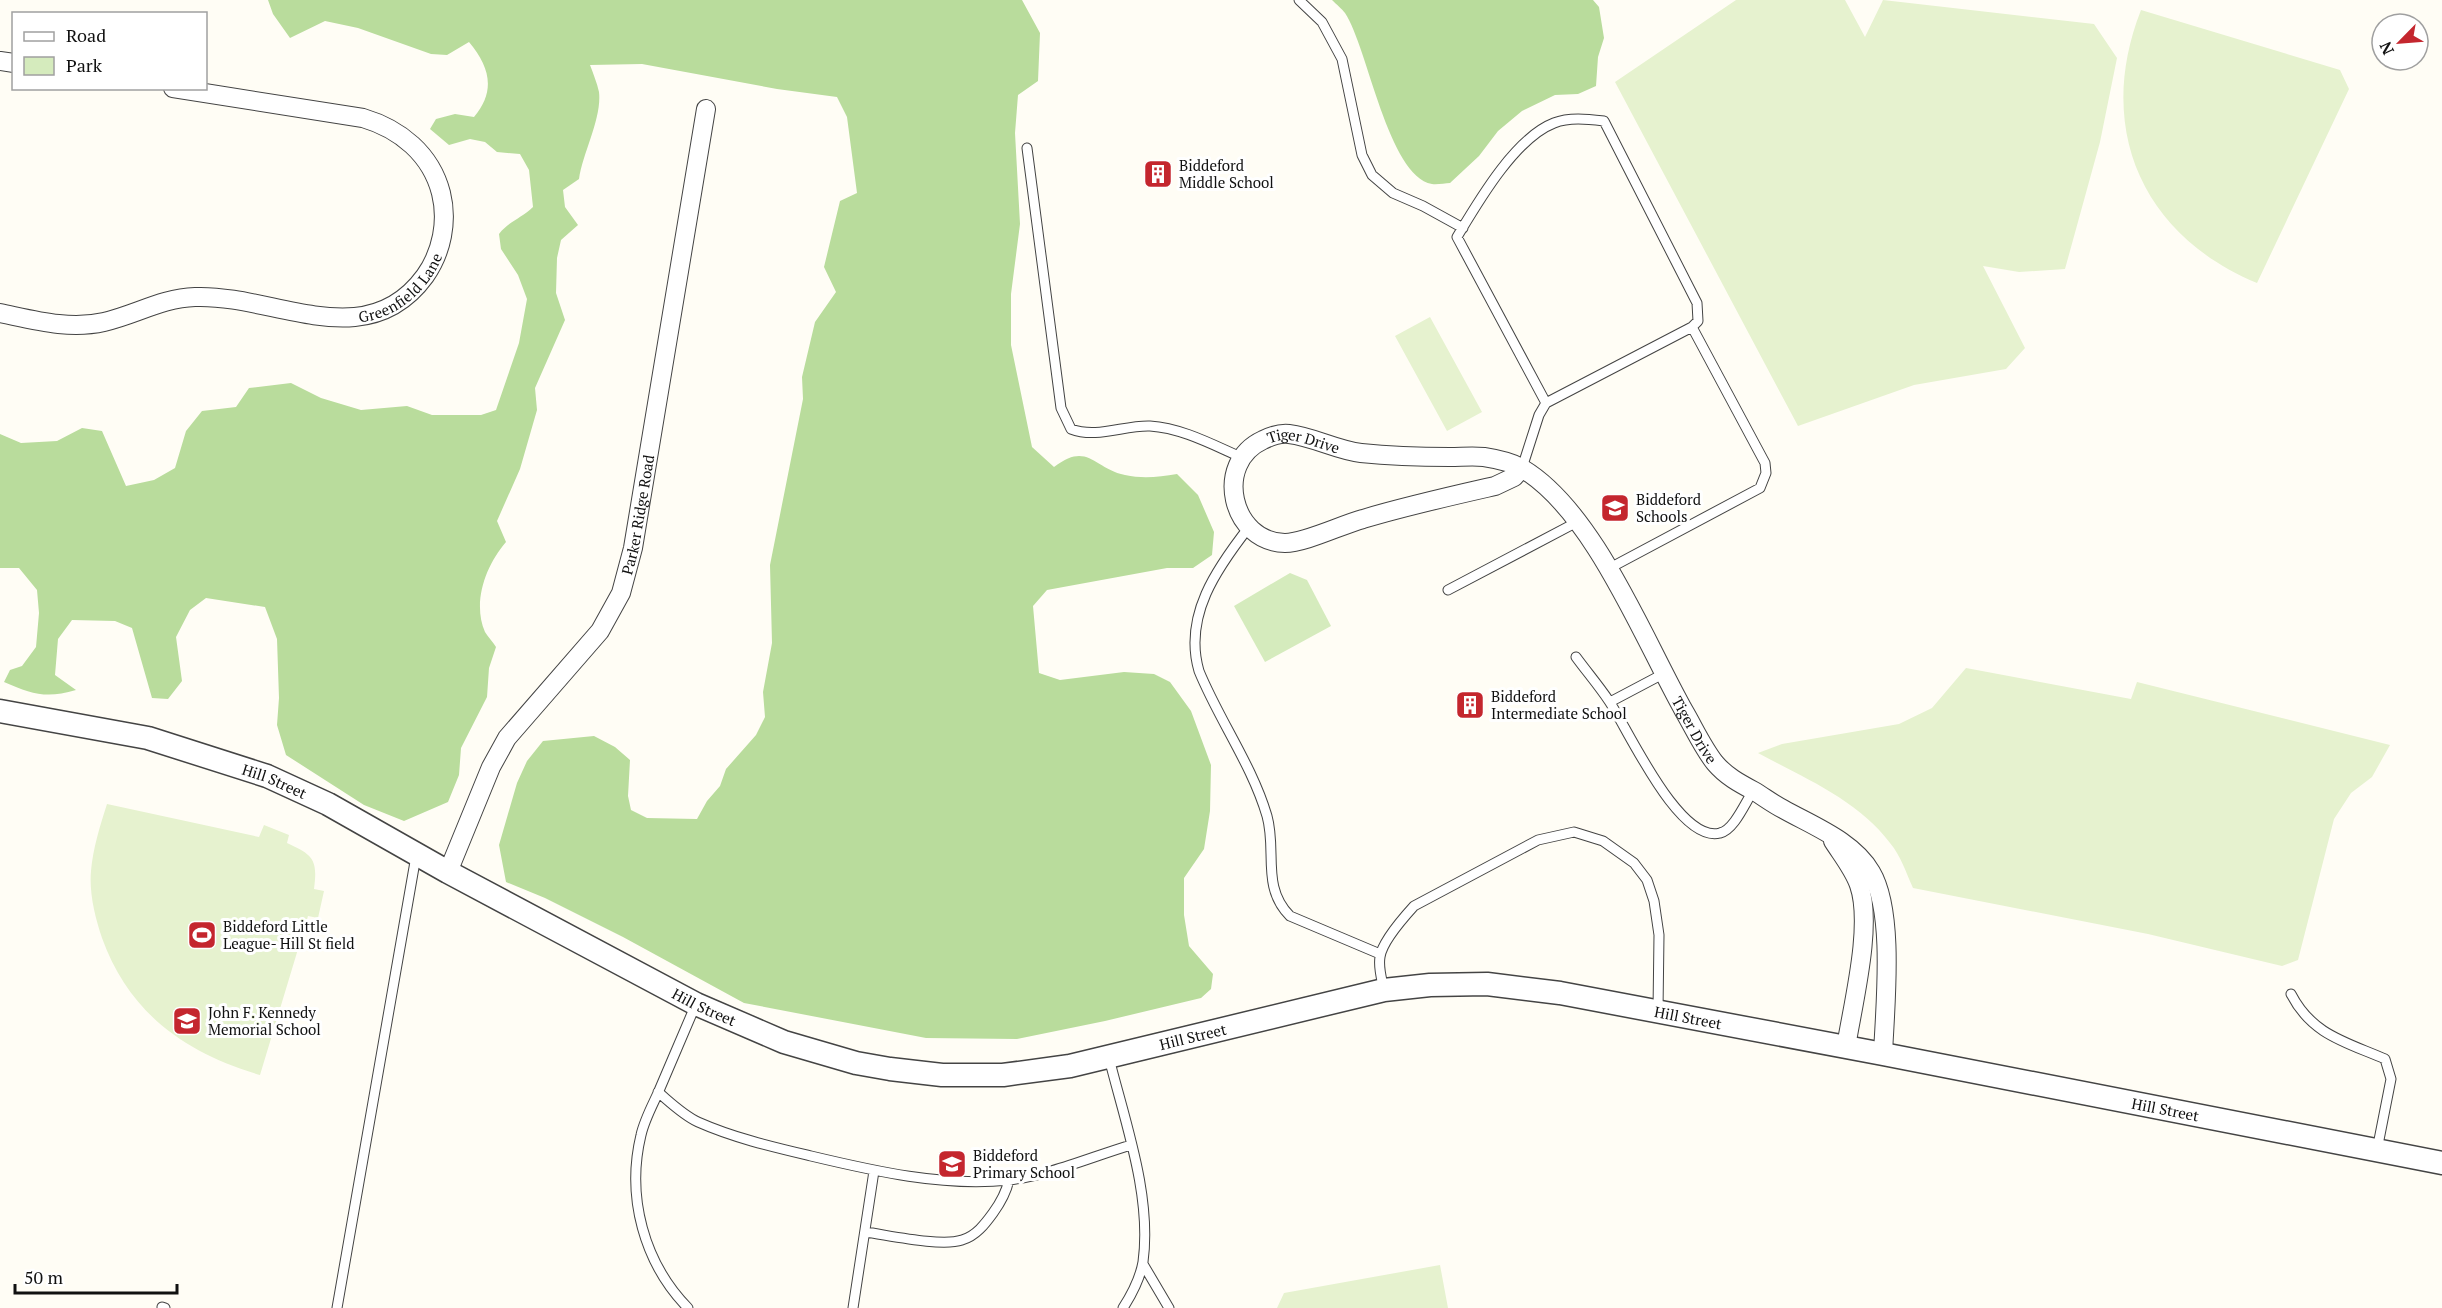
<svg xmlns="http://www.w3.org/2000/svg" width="2442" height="1308" font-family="'PT Serif',serif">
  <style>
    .green { fill: #d5ebbd }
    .forest { fill: #b9dc9c }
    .pitch { fill: #e6f2cf }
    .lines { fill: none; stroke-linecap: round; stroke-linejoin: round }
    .service-casing { stroke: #444; stroke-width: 11 }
    .minor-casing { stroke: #444; stroke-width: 20 }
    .tertiary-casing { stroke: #444; stroke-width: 25 }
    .service { stroke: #fff; stroke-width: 9 }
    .minor { stroke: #fff; stroke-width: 18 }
    .tertiary { stroke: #fff; stroke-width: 22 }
    .labels { text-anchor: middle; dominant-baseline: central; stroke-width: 6; stroke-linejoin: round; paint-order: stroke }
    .poi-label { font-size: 15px; fill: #111; stroke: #fff; text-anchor: start }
    .street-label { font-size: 15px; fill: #111; stroke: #fff }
  </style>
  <rect width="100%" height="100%" fill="#fffdf5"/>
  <path class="green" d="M1290,573L1307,580L1331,626L1265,662L1234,606Z"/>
  <path class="forest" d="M268,0H1022L1040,33L1038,81L1018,95L1015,133L1020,224L1011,294V345L1032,447L1054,467C1088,441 1093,468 1125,475C1143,479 1159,477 1177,474L1198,495L1214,532L1212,555L1193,568H1167L1047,590L1033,606L1039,673L1060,680L1124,672L1154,674L1170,682L1191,711L1211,765L1210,811L1204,849L1184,878V915L1189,946L1213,974L1211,989L1201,998L1105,1021L1017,1039L926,1038L744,1003L623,937L545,898L506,882L499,845L517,783L527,761L543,741L594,736L615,747L630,760L628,796L631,810L647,818L697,819L707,801L720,786L726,769L756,735L765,717L763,692L772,643L770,565L803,399L802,377L815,322L836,292L824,267L840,201L857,193L847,117L837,97L777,89L642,64L590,65C593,73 597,83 599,92C602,118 583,152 579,179L563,190L565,207L578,225L561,240L557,258L556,293L565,320L535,388L537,410L520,469L497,521L506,542C486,565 472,602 485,632C488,637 493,642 496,647L489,668L487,697L461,748L459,775L448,802L404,821L364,805L286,755L277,725L279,698L277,639L265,607L206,598L190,610L176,637L182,681L168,699L152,698L132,628L115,621L72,620L58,639L55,675L76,690C46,699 32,694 4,682L10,670L22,666L36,647L39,613L37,590L19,568H0V434L21,443L57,441L82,428L102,431L126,486L154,480L175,468L186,431L202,411L236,407L249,388L291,383L321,398L361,410L407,406L432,415H481L496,410L519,343L527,299L518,275L501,249L499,234C509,221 522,218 533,207L529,170L520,154L497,152L485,142L470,139L449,145L430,129L436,119L455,114L474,117C496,91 490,67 469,42L447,55L431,54L358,28L325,21L290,38L273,14Z
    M1332,0H1593L1599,7L1604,38L1598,57L1596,86L1578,94L1555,95L1522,111L1498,131L1479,156L1450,183C1445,183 1437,185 1432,184C1388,176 1368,48 1345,13C1342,9 1336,4 1332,0Z"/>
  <path class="pitch" d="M1736,0H1845L1865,37L1883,0L2094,24L2117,58L2100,142L2065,269L2019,272L1983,266L2025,348L2006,369L1914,385L1798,426L1615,82Z
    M2141,10L2340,70L2349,89L2257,283C2141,235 2095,127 2141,10Z
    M1430,317L1482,412L1447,431L1395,336Z
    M1966,668L2131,699L2137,682L2390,745L2372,777L2351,793L2334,819L2298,960L2282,966L2148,934L1913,888C1906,873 1901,856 1890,843C1858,800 1804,778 1758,753L1782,744L1899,724L1932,708Z
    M107,804L259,837L264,825L289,835L287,843C313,855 318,859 314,889L324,891L318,918L308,916L260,1075C185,1053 129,1013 102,938C95,917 89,893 91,871C93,848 100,826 107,804Z
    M1440,1265L1448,1308H1277L1284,1293Z"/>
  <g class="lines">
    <g class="service-casing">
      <path id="service" d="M1299,0L1322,22L1342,59L1362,155L1372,175L1393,193L1423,206L1463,228
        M1027,148L1061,408L1071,429C1097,439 1124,425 1150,426C1182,428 1213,445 1243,458
        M1546,403L1692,327
        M1522,468L1539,415L1546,403L1457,237C1478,202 1515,138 1554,123C1569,117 1587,119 1604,121L1697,303L1698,321L1692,327L1765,463L1766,473L1760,488L1608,569
        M1249,527C1217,568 1183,616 1199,671C1219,720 1252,765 1267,816C1277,851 1261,887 1290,916L1380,954
        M1448,590L1579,521
        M1576,657C1587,672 1599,686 1609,701C1628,729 1679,844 1720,833C1734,830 1745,803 1753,791
        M1610,702L1663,674
        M1384,990C1382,980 1378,968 1380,957C1382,942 1404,917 1414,906L1538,840L1574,832L1603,841L1634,863L1647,880L1654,901L1659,935L1658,1010
        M2291,994C2312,1035 2346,1042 2385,1059L2391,1079L2377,1150
        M1109,1058C1125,1122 1152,1196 1143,1262C1140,1279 1132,1294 1123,1308
        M658,1092C671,1103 683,1115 698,1122C734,1138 773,1147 811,1156C874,1171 943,1187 1009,1180C1050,1175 1091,1157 1131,1145
        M865,1232C888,1235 941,1247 962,1240C976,1236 985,1224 993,1213C1001,1202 1006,1193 1009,1180
        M1143,1264L1169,1308
        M162,1307L165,1308
        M337,1308L416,856
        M688,1308C644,1263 626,1197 641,1135C644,1121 652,1106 658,1093C671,1063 683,1034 696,1004
        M853,1308L874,1171"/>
    </g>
    <g class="minor-casing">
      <g id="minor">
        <path d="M0,61L14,63"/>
        <path id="s1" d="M0,313C34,320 69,330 104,322C135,315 162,298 195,297C274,294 366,357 425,276C442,252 448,221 441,193C431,154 400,129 363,118L173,88"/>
        <path id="s2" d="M1522,468L1514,477L1495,486C1451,496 1406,506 1363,519C1341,525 1305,543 1285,543C1231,542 1213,463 1263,440C1271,436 1280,433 1289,434C1314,437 1336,450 1361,453C1390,456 1420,457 1450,457C1461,457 1473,456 1484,457C1497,459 1512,462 1523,469C1594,512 1643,638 1684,711C1694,728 1703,748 1715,763C1726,776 1739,783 1754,791C1764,797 1773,804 1783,809C1813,826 1853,841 1871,872C1895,912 1885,1006 1883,1054"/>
        <path d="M1833,841C1842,855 1854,870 1859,885C1873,925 1853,1003 1846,1047"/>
        <path id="s3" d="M448,872L491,767L507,738L600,631L621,593L633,548L706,109"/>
      </g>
    </g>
    <g class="tertiary-casing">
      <g id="tertiary">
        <path id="s4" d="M0,711L148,738L267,776L328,804L448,872L696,1004L784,1042L856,1063L890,1069L942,1075H1003L1070,1066L1384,990L1430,985L1487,984L1560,993L1883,1054L2442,1163"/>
      </g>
    </g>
    <use href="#service" class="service"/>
    <use href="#minor" class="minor"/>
    <use href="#tertiary" class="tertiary"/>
  </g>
  <defs>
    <g id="building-square" transform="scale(1.5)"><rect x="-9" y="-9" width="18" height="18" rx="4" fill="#c4262e" stroke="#fff"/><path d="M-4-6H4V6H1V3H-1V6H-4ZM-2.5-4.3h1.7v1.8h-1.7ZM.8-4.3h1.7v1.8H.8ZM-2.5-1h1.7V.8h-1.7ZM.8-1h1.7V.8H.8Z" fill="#fff"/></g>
    <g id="school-square" transform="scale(1.5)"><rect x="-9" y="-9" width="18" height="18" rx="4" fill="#c4262e" stroke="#fff"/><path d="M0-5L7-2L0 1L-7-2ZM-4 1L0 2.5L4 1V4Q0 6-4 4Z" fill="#fff"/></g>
    <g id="stadium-square" transform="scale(1.5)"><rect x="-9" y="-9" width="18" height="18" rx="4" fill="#c4262e" stroke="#fff"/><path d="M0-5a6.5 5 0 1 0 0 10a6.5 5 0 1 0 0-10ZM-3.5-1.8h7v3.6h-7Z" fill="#fff"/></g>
  </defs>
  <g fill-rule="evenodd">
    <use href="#building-square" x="1158" y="174"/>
    <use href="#school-square" x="1615" y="508"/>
    <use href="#building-square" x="1470" y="705"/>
    <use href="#stadium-square" x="202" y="935"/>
    <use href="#school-square" x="187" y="1021"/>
    <use href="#school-square" x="952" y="1164"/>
  </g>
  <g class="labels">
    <g class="poi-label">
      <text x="1179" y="165">Biddeford<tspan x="1179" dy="17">Middle School</tspan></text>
      <text x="1636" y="499">Biddeford<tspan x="1636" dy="17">Schools</tspan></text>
      <text x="1491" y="696">Biddeford<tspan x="1491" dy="17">Intermediate School</tspan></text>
      <text x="223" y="926">Biddeford Little<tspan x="223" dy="17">League- Hill St field</tspan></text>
      <text x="208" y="1012">John F. Kennedy<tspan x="208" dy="17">Memorial School</tspan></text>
      <text x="973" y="1155">Biddeford<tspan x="973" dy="17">Primary School</tspan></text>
    </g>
    <g class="street-label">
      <text stroke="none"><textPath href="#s1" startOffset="418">Greenfield Lane</textPath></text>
      <text stroke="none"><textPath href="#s2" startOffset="436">Tiger Drive</textPath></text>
      <text stroke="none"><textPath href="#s3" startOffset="412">Parker Ridge Road</textPath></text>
      <text stroke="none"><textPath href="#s2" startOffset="975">Tiger Drive</textPath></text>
      <text stroke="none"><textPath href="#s4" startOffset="284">Hill Street</textPath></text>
      <text stroke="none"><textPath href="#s4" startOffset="770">Hill Street</textPath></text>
      <text stroke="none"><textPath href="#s4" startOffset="1778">Hill Street</textPath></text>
      <text stroke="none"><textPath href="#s4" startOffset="1274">Hill Street</textPath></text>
      <text stroke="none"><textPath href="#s4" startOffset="2264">Hill Street</textPath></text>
    </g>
  </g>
  <rect x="12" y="12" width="195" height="78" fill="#ffffff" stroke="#a0a0a0" stroke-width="1.5"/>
  <rect x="24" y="32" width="30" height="9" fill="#ffffff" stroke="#a0a0a0" stroke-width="1.5"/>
  <text x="66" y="42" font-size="18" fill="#111111">Road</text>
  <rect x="24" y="57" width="30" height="18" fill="#d5ebbd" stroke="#a0a0a0" stroke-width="1.5"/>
  <text x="66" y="72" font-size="18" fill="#111111">Park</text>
  <g transform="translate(2400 42) rotate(245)"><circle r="28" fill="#ffffff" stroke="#a0a0a0" stroke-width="1.5"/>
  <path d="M0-4.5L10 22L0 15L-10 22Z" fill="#c4262e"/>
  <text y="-9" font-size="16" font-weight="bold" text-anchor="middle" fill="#111111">N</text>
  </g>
  <path d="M15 1284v9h162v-9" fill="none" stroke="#111111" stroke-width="3"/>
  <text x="24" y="1284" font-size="18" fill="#111111" stroke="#ffffff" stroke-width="4.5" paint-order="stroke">50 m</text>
</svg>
